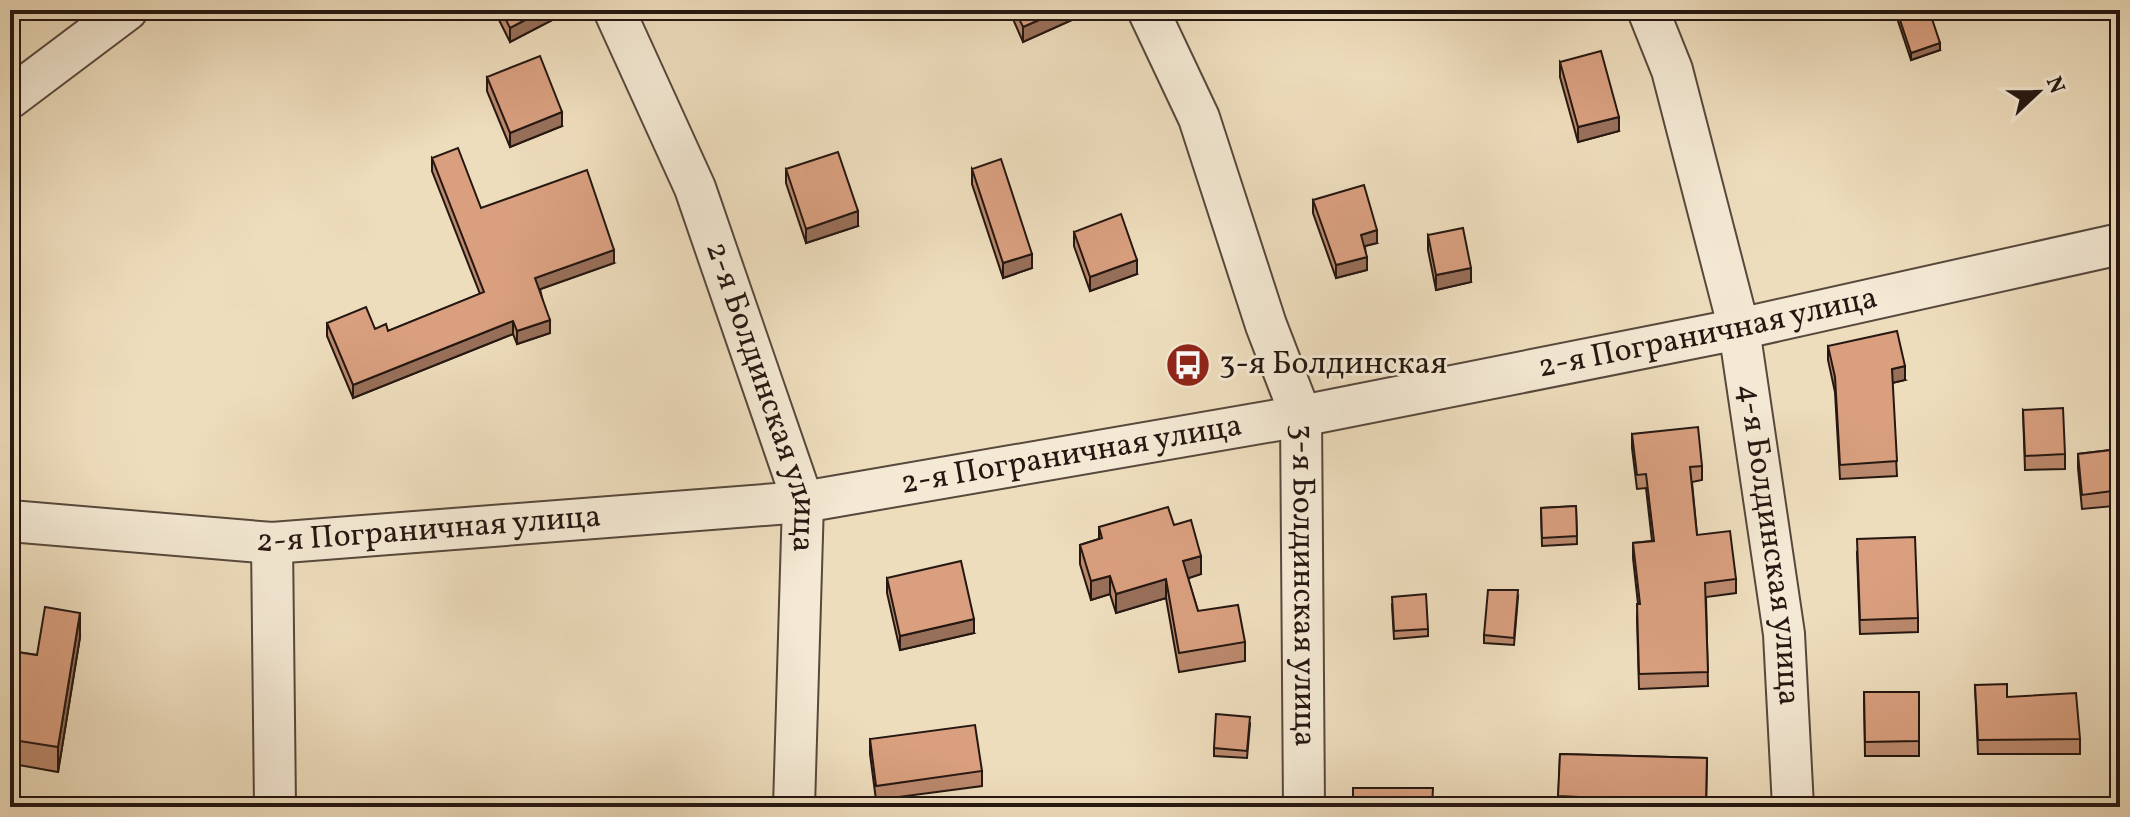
<svg xmlns="http://www.w3.org/2000/svg" width="2130" height="817" font-family="Vollkorn,serif">
  <style>
    .lines { fill: none; stroke-linecap: round; stroke-linejoin: round }
    .minor-casing { stroke: #57483c; stroke-width: 44 }
    .minor { stroke: #f4e9d4; stroke-width: 40 }
    .wall { fill: #bb896d; stroke: #251711; stroke-width: 2 }
    .shaded-wall { fill: #986f59; stroke: #251711; stroke-width: 2 }
    .building { fill: #d99f7f; stroke: #251711; stroke-width: 2 }
    .labels { text-anchor: middle; dominant-baseline: central; stroke-width: 6; stroke-linejoin: round; paint-order: stroke }
    .street-label { font-size: 32px; fill: #251711; stroke: #f4e9d4 }
    .poi-label { font-size: 32px; fill: #251711; stroke: #f4e9d4; text-anchor: start }
  </style>
  <rect width="100%" height="100%" fill="#eeddbd"/>
  <filter id="stains"><feTurbulence type="fractalNoise" baseFrequency=".0025" numOctaves="4"/><feColorMatrix values="0 0 0 0 .2 0 0 0 0 .09 0 0 0 0 .02 0 0 0 .5 -.17"/></filter>
  <radialGradient id="worn" r=".72"><stop offset=".6" stop-color="#630" stop-opacity="0"/><stop offset="1" stop-color="#630" stop-opacity=".3"/></radialGradient>
  <g class="lines">
    <g class="minor-casing">
      <g id="minor">
        <path id="s1" d="M614,10L695,188L803,502L794,807"/>
        <path id="s2" d="M1148,10L1199,118L1266,325L1301,416L1304,807"/>
        <path id="s3" d="M1648,10L1672,70L1739,329L1784,634L1793,807"/>
        <path d="M10,98L127,10"/>
        <path id="s4" d="M10,521L272,543L803,502L1301,416L1739,329L2120,244"/>
        <path d="M272,543L275,807"/>
      </g>
    </g>
    <use href="#minor" class="minor"/>
  </g>
  <path class="wall" d="M494,10H564V14L510,42Z
    M1009,10H1094L1023,42Z
    M1897,11L1940,50L1911,60L1897,18Z
    M1560,62L1619,131L1578,142L1560,77Z
    M487,77L562,126L510,147L487,91Z
    M432,158L481,208L614,263L540,289L550,333L517,344L513,334L353,398L327,336V323L388,331L480,294L432,171Z
    M786,169L858,226L806,243L786,183Z
    M972,169L1032,268L1003,278L972,184Z
    M1313,200L1377,243L1365,246L1367,270L1336,278L1313,213Z
    M1074,232L1137,274L1090,291L1074,246Z
    M1428,235L1471,282L1436,290L1428,250Z
    M1828,346L1905,380L1892,383L1897,476L1840,479L1835,392L1828,360Z
    M2023,410L2065,454V469L2025,470Z
    M1632,434L1702,466V480L1692,482L1697,535L1736,579V593L1706,597L1708,686L1639,689L1637,618L1638,604L1633,558V543L1652,541L1646,488L1637,489L1632,448Z
    M2120,449V590L2114,589L2113,506L2082,509L2078,468V454Z
    M1576,506L1577,544L1542,546L1541,508Z
    M1174,525L1201,574L1188,578L1198,611L1245,642V661L1179,672L1166,598L1116,613L1110,594L1091,600L1080,564V545L1099,539V527Z
    M1857,553L1918,618V632L1860,634Z
    M887,578L974,633L900,650L887,593Z
    M1518,597L1514,645L1484,643V635Z
    M1392,605L1428,629V636L1394,639Z
    M80,637L58,772L13,764V739L10,738V651L37,655Z
    M1975,685L2007,697L2080,739V754H1978Z
    M1864,692H1919V756H1865Z
    M1250,724L1247,758L1214,756V748Z
    M870,739L982,771V786L876,800L870,754Z
    M1560,754L1707,758L1706,807H1558Z"/>
  <path class="shaded-wall" d="M544,10H564V14L510,42V28Z
    M1062,10H1094L1023,42V27Z
    M1940,43V50L1911,60V53Z
    M562,112V126L510,147V133Z
    M1619,117V131L1578,142V127Z
    M858,211V226L806,243V229Z
    M1377,230V243L1361,247V235Z
    M614,250V263L535,291V278Z
    M1032,254V268L1003,278V263Z
    M1367,257V270L1336,278V265Z
    M1137,260V274L1090,291V277Z
    M1471,268V282L1436,290V275Z
    M550,320V333L517,344V331Z
    M513,321V334L353,398V385Z
    M1905,366V380L1892,383V369Z
    M1201,556V574L1183,580V561Z
    M1110,576V594L1091,600V581Z
    M1166,579V598L1116,613V594Z
    M80,613V637L58,772V747Z
    M974,619V633L900,650V636Z"/>
  <path class="building" d="M501,10H544L510,28Z
    M1015,10H1062L1023,27Z
    M1899,10H1929L1940,43L1911,53L1897,11Z
    M1601,51L1619,117L1578,127L1560,62Z
    M540,56L562,112L510,133L487,77Z
    M458,148L481,208L587,170L614,250L535,278L550,320L517,331L513,321L353,385L327,323L366,307L375,329L386,324L388,331L484,292L432,158Z
    M838,152L858,211L806,229L786,169Z
    M1001,159L1032,254L1003,263L972,169Z
    M1364,185L1377,230L1361,235L1367,257L1336,265L1313,200Z
    M1121,214L1137,260L1090,277L1074,232Z
    M1463,228L1471,268L1436,275L1428,235Z
    M1897,331L1905,366L1892,369L1897,461L1840,465L1835,377L1828,346Z
    M2063,408L2065,454L2025,456L2023,410Z
    M1698,427L1702,466L1690,467L1697,535L1730,531L1736,579L1705,583L1708,672L1639,674L1637,604H1640L1633,543L1654,541L1646,474L1637,475L1632,434Z
    M2120,449V575H2114L2113,491L2082,495L2078,454Z
    M1576,506L1577,536L1542,538L1541,508Z
    M1168,507L1174,525L1191,520L1201,556L1183,561L1198,611L1238,605L1245,642L1179,653L1166,579L1116,594L1110,576L1091,581L1080,545L1102,538L1099,527Z
    M1915,537L1918,618L1860,620L1857,539Z
    M961,561L974,619L900,636L887,578Z
    M1488,590H1518L1514,638L1484,635Z
    M1426,594L1428,629L1394,631L1392,597Z
    M45,607L80,613L58,747L13,740L17,715L10,713V651L37,655Z
    M2007,684V697L2076,693L2080,739L1978,740L1975,685Z
    M1864,692H1919V741L1865,742Z
    M1216,714L1250,717L1247,751L1214,748Z
    M975,725L982,771L876,786L870,739Z
    M1560,754L1707,758L1706,804H1698V807H1644V800L1558,796Z
    M1353,788H1433L1432,807H1353Z"/>
  <defs>
    <g id="bus-disc" transform="scale(2.3)"><circle r="9.5" fill="#8f2418" stroke="#f4e9d4"/><path d="M-5-6H5V4H4V6H2V4H-2V6H-4V4H-5ZM-3.5-4V0h7V-4ZM-3.5 1.2v1.5H-2V1.2ZM2 1.2v1.5H3.5V1.2Z" fill="#fff"/></g>
  </defs>
  <g fill-rule="evenodd">
    <use href="#bus-disc" x="1188" y="365"/>
  </g>
  <g class="labels">
    <g class="street-label">
      <text stroke="none"><textPath href="#s4" startOffset="1716">2-я Пограничная улица</textPath></text>
      <text stroke="none"><textPath href="#s1" startOffset="416">2-я Болдинская улица</textPath></text>
      <text stroke="none"><textPath href="#s4" startOffset="1068">2-я Пограничная улица</textPath></text>
      <text stroke="none"><textPath href="#s4" startOffset="420">2-я Пограничная улица</textPath></text>
      <text stroke="none"><textPath href="#s3" startOffset="550">4-я Болдинская улица</textPath></text>
      <text stroke="none"><textPath href="#s2" startOffset="604">3-я Болдинская улица</textPath></text>
    </g>
    <g class="poi-label">
      <text x="1219" y="365">3-я Болдинская</text>
    </g>
  </g>
  <rect width="2130" height="817" fill="none" stroke="#eeddbd" stroke-width="40"/>
  <rect x="12" y="12" width="2106" height="793" fill="none" stroke="#251711" stroke-width="4"/>
  <rect x="20" y="20" width="2090" height="777" fill="none" stroke="#251711" stroke-width="2"/>
  <g transform="translate(2038 92) rotate(68)" stroke="#f4e9d4" stroke-width="6" paint-order="stroke">
  <path d="M0-6L14 30L0 20L-14 30Z" fill="#251711"/>
  <text y="-12" font-size="22" font-weight="bold" text-anchor="middle" fill="#251711">N</text>
  </g>
  <rect width="100%" height="100%" filter="url(#stains)"/>
  <rect width="100%" height="100%" fill="url(#worn)"/>
</svg>
